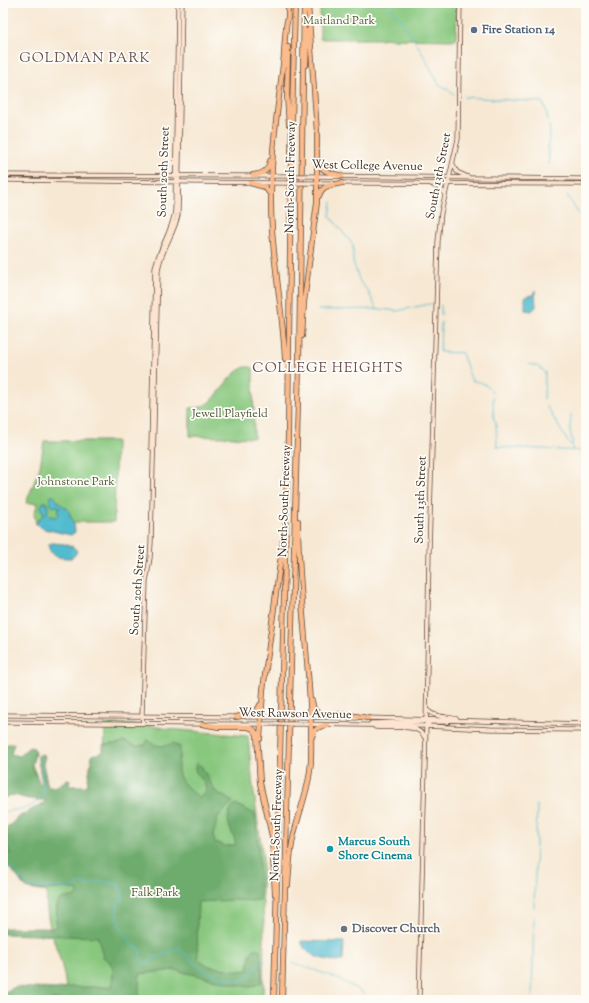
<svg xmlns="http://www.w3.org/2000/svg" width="589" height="1003" font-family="'Sorts Mill Goudy',serif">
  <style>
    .green { fill: #88c77e; stroke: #62784e }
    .forest { fill: #6eac6d; stroke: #546b46 }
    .water { fill: #52bbcf; stroke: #467276 }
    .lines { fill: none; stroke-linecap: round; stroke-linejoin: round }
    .stream { stroke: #52bbcf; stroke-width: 1 }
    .secondary-casing { stroke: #574639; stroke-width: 5 }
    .highway-casing { stroke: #574639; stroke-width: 6 }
    .secondary { stroke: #fde4d1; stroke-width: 3.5 }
    .highway { stroke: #fbbb8c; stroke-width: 4.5 }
    .secondary-bridge-casing { stroke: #574639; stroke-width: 5; stroke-linecap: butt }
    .secondary-bridge { stroke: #fde4d1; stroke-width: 3.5 }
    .service-dot { fill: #5c6f8a; stroke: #fdfcf7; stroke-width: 1.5 }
    .culture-dot { fill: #0f9aa8; stroke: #fdfcf7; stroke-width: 1.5 }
    .worship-dot { fill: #6b7280; stroke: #fdfcf7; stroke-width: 1.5 }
    .labels { text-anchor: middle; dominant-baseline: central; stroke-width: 3.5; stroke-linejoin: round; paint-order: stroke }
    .park-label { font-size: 12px; fill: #52593b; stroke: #fdfcf7 }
    .service-label { font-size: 12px; font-weight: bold; fill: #4e5e75; stroke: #fdfcf7; text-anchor: start }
    .street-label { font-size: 12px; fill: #3b2a1e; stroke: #fdfcf7 }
    .culture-label { font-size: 12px; font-weight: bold; fill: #0d838f; stroke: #fdfcf7; text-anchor: start }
    .worship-label { font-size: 12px; font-weight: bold; fill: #5b616d; stroke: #fdfcf7; text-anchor: start }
    .quarter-label { font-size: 14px; letter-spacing: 1px; fill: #6b5357; stroke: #fdfcf7 }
  </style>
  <rect width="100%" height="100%" fill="#fdfcf7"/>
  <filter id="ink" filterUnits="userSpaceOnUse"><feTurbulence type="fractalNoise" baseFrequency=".025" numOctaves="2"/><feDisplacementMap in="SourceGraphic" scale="8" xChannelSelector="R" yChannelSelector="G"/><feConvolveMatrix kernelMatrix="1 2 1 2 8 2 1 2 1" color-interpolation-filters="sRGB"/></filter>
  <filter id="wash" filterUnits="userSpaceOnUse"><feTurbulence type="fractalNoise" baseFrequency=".012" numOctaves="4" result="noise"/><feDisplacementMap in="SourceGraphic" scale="16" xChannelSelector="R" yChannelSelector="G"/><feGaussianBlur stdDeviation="0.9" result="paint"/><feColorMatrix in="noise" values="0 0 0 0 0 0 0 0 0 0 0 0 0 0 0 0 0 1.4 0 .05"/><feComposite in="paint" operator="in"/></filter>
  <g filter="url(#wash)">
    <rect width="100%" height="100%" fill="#f7e8d3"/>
    <path class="green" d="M320,3H457L456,40L390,39L387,38L380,39H320Z
      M245,367H251L253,368L254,438L190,436V408C194,408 199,408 203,406C221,398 226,374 245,367Z
      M44,441H116L114,522H42L39,519L36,524L34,514L38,503H26L40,467Z
      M105,724L148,725L169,729L248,736L253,787L263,858L262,891L264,922L263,1000H65C66,992 66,984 64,975C58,945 44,925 47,892L27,889L23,885L3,854V844L60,843L103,790Z"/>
    <path class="forest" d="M148,740C154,747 165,747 173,743L180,747C181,756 177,762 178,770C179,782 191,791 200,798L206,790C205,783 203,779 197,775L195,769L196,763L202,767L215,791L233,802L218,817L213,836L215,842L225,846L235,845C236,840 234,838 232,833C226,820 227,814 235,804L255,814L259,855L260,900L251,901L234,900L198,902L197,925L198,959L209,966L239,971L248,970L250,954L254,949H260L262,976L261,983L251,987L237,985L175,970L140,974L139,986V1000H3V993L15,987L57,989L69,987H108L112,986L113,968L109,961L103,957L98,937L3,934V928H53L56,926L57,906L59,900C65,897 75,898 78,894L77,891C66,884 41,895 28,887C20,883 13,869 3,863V855L10,854L8,848L6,829L18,817L42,804L46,800C41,800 36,800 30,799C18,798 15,791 3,799V745L14,743L11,754L19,756L29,747L34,748L35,754L32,765L40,784L42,783L38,759V756L42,754L45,756L43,764L48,787C55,788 62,784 67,779L70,780L69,786H87L92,755L103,752V745L119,743L124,741L136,746L145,745Z"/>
    <path class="water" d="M535,290L536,307L532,311L525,310V297L533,295Z
      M51,496H54C57,501 61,506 67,508L74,524L75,532L71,535L44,529L36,524L39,519L43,516V512L41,507L43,502H46L48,509L47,513L49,516L56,517L59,514L57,510L60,508L57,506L52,507L50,502Z
      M53,543C61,544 72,543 77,551L75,555L72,558C60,558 50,558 48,544Z
      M301,941L344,942L343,961C328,961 306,958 301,941Z"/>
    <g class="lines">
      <path class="stream" d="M385,3L401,19L420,49L439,84L454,94
        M464,97L542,102L546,110L550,132L548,146L549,164
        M567,195L586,226
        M332,202L330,216L353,245V262L360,282L368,291L377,310
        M441,305V316
        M318,310L381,309L397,311L429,304H431
        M441,322L440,352L462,353L471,379L473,381C480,381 489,385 492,392
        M529,364L537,366L545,372L544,399
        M493,397L494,420L496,422L497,447L586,451
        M546,405L568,442L572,445L573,450
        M571,414L570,431L573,443L572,444
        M3,812C10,810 16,810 22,809C30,808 39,801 44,794L40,757
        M3,856V859L26,885L30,887L75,888C78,884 80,883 85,883L87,887L98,881L119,884L123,897L122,901L118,902L117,915L121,931L129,937V941L132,945L140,948V957L143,962L148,963L153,956L155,958L179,948C185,953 189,959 195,964C208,975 224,977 240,981L251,974L259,963L265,962
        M534,907L537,805
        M293,963C314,970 356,982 369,1000
        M532,1000L534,916"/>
    </g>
  </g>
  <g filter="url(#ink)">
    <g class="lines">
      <g class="secondary-casing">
        <path id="secondary" d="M453,164L457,172L468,177
          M3,175L284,176
          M308,176L586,179
          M3,180L284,183
          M308,183H333
          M341,183L586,184
          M431,184L441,189L445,194
          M151,448L155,268C159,248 173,231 175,210L178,3
          M427,710C435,718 447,716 457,719
          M3,715L238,717
          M246,717H275
          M295,717L357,718
          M367,718L586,724
          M3,722L203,724
          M143,723L142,716L146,582L150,558L151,543L158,271C160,251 174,235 178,215L182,3
          M371,723L422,722L426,719
          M209,724H274
          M294,724L426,726L490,729L586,730
          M426,726L430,722H448
          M375,727C389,729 419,722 425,738
          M419,1000L426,726L429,553L438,241L441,213L458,139L460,3"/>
      </g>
      <g class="highway-casing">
        <path id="highway" d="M288,18V3
          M288,47L287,95L289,124
          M306,65L307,31
          M319,161C321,173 332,173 342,176
          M253,175C263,174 268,171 270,161
          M250,183L265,187L270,194
          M319,196C322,185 331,185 342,183
          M302,336L304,302L317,202V132L308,5
          M285,359C283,316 275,273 272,229C268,174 276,120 283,65C285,50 284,31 288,17
          M312,701L314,710L320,714L349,715L368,718
          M236,717C246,715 256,716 260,705
          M202,724L219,727H248L253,729L257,734L260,783L272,836L275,894
          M312,737C314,728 319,727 327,725
          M260,739L263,690L283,541
          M288,885C289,868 290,850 294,834C300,809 310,785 311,760C313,680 298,601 298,521
          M274,1000L288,434L291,160L295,3
          M282,1000L299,364L304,3"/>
      </g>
      <use href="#secondary" class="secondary"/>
      <use href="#highway" class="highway"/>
      <g class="secondary-bridge-casing">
        <path id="secondary-bridge" d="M284,176H308
          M284,183H308
          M275,717H295
          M274,724H294"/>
      </g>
      <use href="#secondary-bridge" class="secondary-bridge"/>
    </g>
  </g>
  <circle class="service-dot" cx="474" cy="30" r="4"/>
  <circle class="culture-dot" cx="330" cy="849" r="4"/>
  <circle class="worship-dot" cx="344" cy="929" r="4"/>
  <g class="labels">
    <g class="park-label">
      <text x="339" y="21">Maitland Park</text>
      <text x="230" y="414">Jewell Playfield</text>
      <text x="76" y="482">Johnstone Park</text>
      <text x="155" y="893">Falk Park</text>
    </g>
    <g class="service-label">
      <text x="482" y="30">Fire Station 14</text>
    </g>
    <g class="street-label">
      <text transform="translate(367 166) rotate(1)">West College Avenue</text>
      <text transform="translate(164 172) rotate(-88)">South 20th Street</text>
      <text transform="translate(439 176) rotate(-79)">South 13th Street</text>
      <text transform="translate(291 177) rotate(-89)">North-South Freeway</text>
      <text transform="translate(421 500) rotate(-88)">South 13th Street</text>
      <text transform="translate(285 501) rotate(-88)">North-South Freeway</text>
      <text transform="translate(138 590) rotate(-86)">South 20th Street</text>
      <text transform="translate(295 714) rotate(1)">West Rawson Avenue</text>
      <text transform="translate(277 825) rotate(-88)">North-South Freeway</text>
    </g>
    <g class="culture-label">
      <text x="338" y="842">Marcus South<tspan x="338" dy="14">Shore Cinema</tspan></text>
    </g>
    <g class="worship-label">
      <text x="352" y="929">Discover Church</text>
    </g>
    <g class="quarter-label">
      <text x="85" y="59">GOLDMAN PARK</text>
      <text x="328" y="369">COLLEGE HEIGHTS</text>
    </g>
  </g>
  <rect width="589" height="1003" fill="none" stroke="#fdfcf7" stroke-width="16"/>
</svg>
